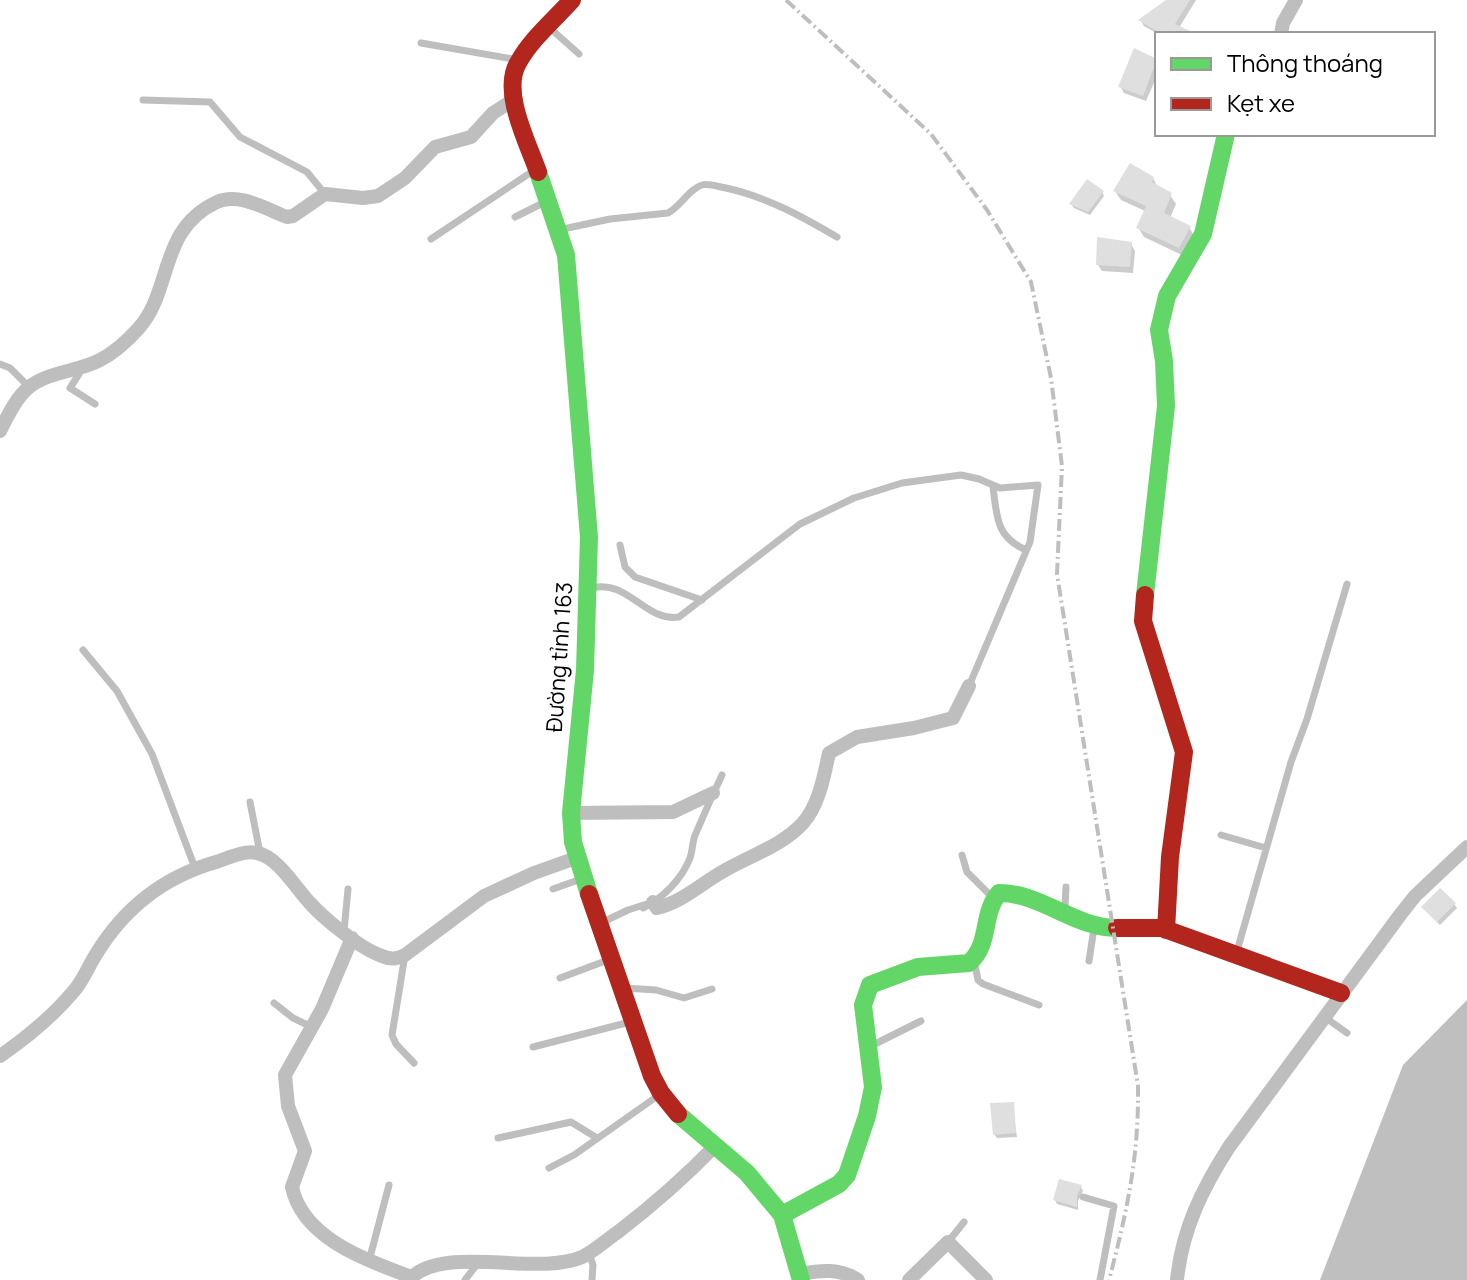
<svg xmlns="http://www.w3.org/2000/svg" width="1467" height="1280" font-family="Manrope,sans-serif">
  <style>
    .water { fill: #bfbfbf }
    .shadow { fill: #0003 }
    .building { fill: #dfdfdf }
    .lines { fill: none; stroke-linecap: round; stroke-linejoin: round }
    .lane { stroke: #bebebe; stroke-width: 7 }
    .street { stroke: #bebebe; stroke-width: 14 }
    .fast { stroke: #63d668; stroke-width: 18 }
    .jam { stroke: #b3261e; stroke-width: 18 }
    .rail { stroke: #bebebe; stroke-width: 4; stroke-dasharray: 12 4 2 4; stroke-linecap: butt }
    .labels { text-anchor: middle; dominant-baseline: central; stroke-width: 6; stroke-linejoin: round; paint-order: stroke }
    .street-label { font-size: 22px; fill: #000; stroke: #fff }
  </style>
  <rect width="100%" height="100%" fill="#fff"/>
  <path class="water" d="M1467,1000V1280H1320L1403,1065Z"/>
  <path class="shadow" d="M1167,0H1196L1179,28L1192,34H1158L1144,26L1141,21Z
    M1135,51L1157,62V76L1146,101L1124,93L1120,86Z
    M1153,178L1158,188L1170,195L1176,204L1170,218L1189,227L1194,236L1184,256L1144,237L1138,227L1145,211L1121,200L1115,191Z
    M1102,192L1104,196L1090,215L1074,208L1071,204Z
    M1131,244L1135,251L1133,273L1102,271L1098,265Z
    M1454,904L1457,908L1440,925L1426,911Z
    M1012,1104L1017,1137L997,1138L994,1134Z
    M1081,1187L1083,1191L1078,1201V1210L1057,1204L1055,1200Z"/>
  <path class="building" d="M1166,0H1190L1175,24L1197,34H1162L1138,20Z
    M1134,48L1157,59L1143,96L1118,87Z
    M1130,163L1154,177L1152,182L1172,193L1164,213L1191,226L1179,248L1136,228L1146,206L1113,191Z
    M1087,179L1104,191L1088,212L1069,204Z
    M1097,237L1132,242L1130,267L1096,265Z
    M1440,888L1456,903L1437,922L1421,907Z
    M1014,1102L1016,1133L993,1135L990,1103Z
    M1059,1179L1082,1185L1077,1196V1207L1053,1200Z"/>
  <g class="lines">
    <path class="lane" d="M551,29L579,54
      M421,43L513,59
      M143,100L210,102L240,137L307,172L325,194
      M515,217L545,202
      M563,229L610,219L668,213C680,207 689,189 702,185C709,183 719,187 726,188C767,197 801,216 837,237
      M431,239L533,171
      M0,364L10,368L29,387
      M80,367L79,374L70,388L95,404
      M993,487C997,517 996,537 1026,550
      M620,545L625,567L635,577L702,600
      M592,588C628,579 645,622 679,617L800,524L854,498L902,483L961,475L979,479L1000,488L1038,485L1030,542L969,686
      M83,650L117,691L152,754L195,868
      M250,802L260,853
      M1221,835L1266,848
      M962,855L967,872L992,897
      M553,889L581,879
      M1065,907L1066,887
      M603,922L628,910L653,902L643,908C662,899 682,879 690,858C693,850 692,841 696,833C704,814 713,794 722,775
      M344,931L348,889
      M1237,951L1291,762L1307,719L1347,584
      M405,955L392,1035L396,1044L414,1063
      M1089,961L1094,928
      M975,965L978,980L983,984L1039,1005
      M560,978L608,960
      M625,988L656,990L684,998L712,989
      M274,1003L293,1018L312,1027
      M1323,1016L1347,1033
      M873,1045L921,1021
      M533,1047L630,1022
      M498,1138L571,1122L597,1138
      M549,1168L574,1155L659,1095
      M1083,1197L1114,1206L1100,1280
      M948,1242L964,1222
      M589,1253L593,1265L592,1280
      M369,1261L389,1185
      M465,1280L478,1263"/>
    <path class="street" d="M1281,34L1283,23L1296,0
      M0,431C6,419 13,404 22,394C41,371 76,373 100,360C114,353 128,340 138,329C173,291 158,229 217,202C239,192 266,209 287,217L293,216L325,194L363,198L378,196L405,178L435,147L471,137L493,113L513,100
      M571,813L673,812L713,793
      M653,902L657,908C682,902 701,884 722,872C749,856 782,846 803,823C819,805 824,776 829,753L857,737L914,728L953,718L969,686
      M352,938L322,1009L285,1075L288,1106L305,1151L292,1187C303,1239 367,1260 411,1277
      M0,1056C26,1038 52,1017 73,992C83,981 87,969 95,956C123,909 163,877 216,862C228,858 244,850 257,853C278,857 295,887 309,902C324,919 361,949 382,956C391,960 397,959 405,955L484,896L534,873L576,858
      M800,1274C821,1270 840,1268 858,1280
      M409,1280C442,1243 537,1277 582,1257C595,1251 606,1240 618,1232C653,1205 684,1178 715,1146
      M909,1280L948,1242L986,1280
      M1177,1280C1182,1230 1202,1189 1229,1147L1400,915L1415,896L1467,847"/>
    <path class="fast" d="M538,172L566,255L589,537L585,670L571,813L573,842L589,894
      M1145,595L1166,406L1164,361L1159,330L1167,296L1203,234L1226,134
      M678,1114L747,1173L782,1215L801,1280
      M782,1215L839,1184L847,1175L867,1116L873,1087L863,1005L870,985L918,967L969,963C991,944 981,914 999,893C1042,893 1074,928 1117,928"/>
    <path class="jam" d="M538,172C528,143 501,92 518,63C531,39 554,20 572,0
      M1145,595L1143,621L1184,752L1170,857L1166,930
      M589,894L652,1076L661,1093L678,1114
      M1117,928H1162L1341,993"/>
    <path class="rail" d="M786,0L931,134L987,210L1031,282L1051,378L1062,466L1057,574L1138,1086C1139,1157 1127,1212 1109,1280"/>
  </g>
  <g class="labels">
    <g class="street-label">
      <text transform="translate(559 657) rotate(-86)">Đường tỉnh 163</text>
    </g>
  </g>
  <rect x="1155" y="32" width="280" height="104" fill="#ffffff" stroke="#999999" stroke-width="2"/>
  <rect x="1171" y="58" width="40" height="12" fill="#63d668" stroke="#999999" stroke-width="2"/>
  <text x="1227" y="72" font-size="24" fill="#000000">Thông thoáng</text>
  <rect x="1171" y="98" width="40" height="12" fill="#b3261e" stroke="#999999" stroke-width="2"/>
  <text x="1227" y="112" font-size="24" fill="#000000">Kẹt xe</text>
</svg>
